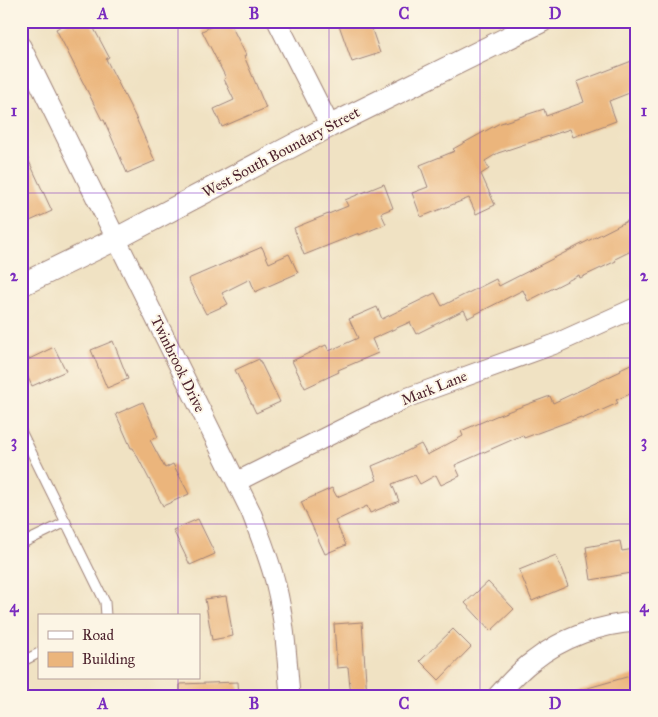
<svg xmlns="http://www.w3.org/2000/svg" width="658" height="717" font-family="'IM FELL Great Primer',serif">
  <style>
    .building { fill: #ebb57c }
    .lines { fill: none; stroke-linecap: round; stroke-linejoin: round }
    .service-casing { stroke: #9d8077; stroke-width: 11 }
    .minor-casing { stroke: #9d8077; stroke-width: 21 }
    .tertiary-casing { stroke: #9d8077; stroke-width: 24 }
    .service { stroke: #fff; stroke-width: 9 }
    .minor { stroke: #fff; stroke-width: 19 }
    .tertiary { stroke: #fff; stroke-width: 22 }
    .grid { fill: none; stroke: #7b2cbf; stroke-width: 1; stroke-opacity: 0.55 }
    .labels { text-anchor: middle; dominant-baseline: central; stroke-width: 4; stroke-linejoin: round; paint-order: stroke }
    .street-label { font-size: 15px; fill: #4a1f2b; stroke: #fcf5e5 }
    .neatline { fill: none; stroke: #7b2cbf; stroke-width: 2 }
    .grid-label { font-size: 16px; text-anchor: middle; font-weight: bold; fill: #7b2cbf }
  </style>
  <rect width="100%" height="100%" fill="#fcf5e5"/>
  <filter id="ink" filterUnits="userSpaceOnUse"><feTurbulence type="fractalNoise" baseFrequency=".02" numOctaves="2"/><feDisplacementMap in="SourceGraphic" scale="10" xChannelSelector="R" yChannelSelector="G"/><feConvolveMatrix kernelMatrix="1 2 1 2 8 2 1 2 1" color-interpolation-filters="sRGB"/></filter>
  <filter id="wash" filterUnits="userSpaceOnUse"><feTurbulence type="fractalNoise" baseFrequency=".0096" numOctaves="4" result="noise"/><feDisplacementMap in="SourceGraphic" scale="20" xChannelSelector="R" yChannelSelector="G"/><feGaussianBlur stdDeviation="1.12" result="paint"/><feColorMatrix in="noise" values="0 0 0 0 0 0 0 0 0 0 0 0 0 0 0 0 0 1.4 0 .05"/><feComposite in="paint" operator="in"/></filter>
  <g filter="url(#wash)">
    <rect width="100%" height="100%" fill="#f0e2c3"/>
    <g id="blocks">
      <path class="building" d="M70,21H90L109,57L106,59L135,116L155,161L127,173L104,120H102L56,29Z
        M223,21H229L246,55L244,56L266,108L222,127L214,109L234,100L224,79L226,78L202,31Z
        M349,21H369L380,53L352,62L339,25Z
        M637,59V90L609,101L616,121L573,137L570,129L498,153L485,161L489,169L481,174L495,205L476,214L469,198L421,217L412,193L428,187L420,165L455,151L453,149L498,124L544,109L546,116L584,102L577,82Z
        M21,144L52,211L21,225Z
        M384,184L393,208L381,213L386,224L359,235V233L304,255L294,228L348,206L345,200Z
        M637,216V248L615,259L616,261L580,278L579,275L528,301L523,290L468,318L464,310L416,334L410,322L372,339L378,353L338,370L339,372L305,388L292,361L326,345L329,351L358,338L349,319L377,307L382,319L435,293L442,306L496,279L499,286Z
        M262,247L269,263L289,254L298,273L255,292L250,279L222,293L228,304L206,314L188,279Z
        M113,341L128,379L107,388L91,350Z
        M54,347L66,371L32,386L21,363Z
        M259,359L280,402L256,413L235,370Z
        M637,361V391L616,400L618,403L582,419L581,417L524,438L523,435L455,465L460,476L441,485L436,475L420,484L415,475L392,484L399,501L370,513L367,506L335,521L346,545L325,554L301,502L332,488L337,497L377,480L372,466L391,458V459L421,444L427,455L463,436L461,431L496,416L550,396L553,403L621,371L620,369Z
        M143,402L158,437L150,440L165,468L173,464L189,494L163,506L133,448H131L116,414Z
        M198,519L215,554L190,565L173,530Z
        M620,541L622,551L634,549L637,572L591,580L586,547Z
        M556,555L568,586L532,601L519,570Z
        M488,582L514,609L491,631L465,603Z
        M226,596L233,636L212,640L205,599Z
        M362,622L367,696H351L348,667L337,668L334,624Z
        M453,629L471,647L439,680L420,661Z
        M637,674V696H575L574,692Z
        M238,682L239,696H180V684Z"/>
    </g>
  </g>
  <g filter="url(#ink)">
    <use href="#blocks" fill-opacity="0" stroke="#9d8077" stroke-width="1"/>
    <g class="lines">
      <g class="service-casing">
        <path id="service" d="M21,431L105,602L106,616
          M21,544L66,522
          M21,662L39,653"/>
      </g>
      <g class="minor-casing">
        <path id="minor" d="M277,21L330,126
          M21,46L251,512C260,536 270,560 276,585C285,621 287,659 290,696
          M236,482L362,419L409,397L555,344L637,307
          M497,696C508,684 520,670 533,661C562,638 600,624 637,622"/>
      </g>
      <g class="tertiary-casing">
        <path id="tertiary" d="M21,285L116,239L330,126L542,21"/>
      </g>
      <use href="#service" class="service"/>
      <use href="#minor" class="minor"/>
      <use href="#tertiary" class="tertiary"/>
    </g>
  </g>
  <path class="grid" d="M178,21V616M329,21V696M480,21V696M21,193H637M21,358H637M21,524H637M178,678V696"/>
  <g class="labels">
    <g class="street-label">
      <text transform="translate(281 152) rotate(-28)">West South Boundary Street</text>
      <text transform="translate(178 364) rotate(64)">Twinbrook Drive</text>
      <text transform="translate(434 388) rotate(-22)">Mark Lane</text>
    </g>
  </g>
  <rect width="658" height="717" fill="none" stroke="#fcf5e5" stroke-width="55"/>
  <rect x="38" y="614" width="162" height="65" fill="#fcf5e5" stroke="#b59f9b"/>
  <rect x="48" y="631" width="25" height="8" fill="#ffffff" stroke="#b59f9b"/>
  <text x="82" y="640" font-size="15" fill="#4a1f2b">Road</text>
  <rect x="48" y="652" width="25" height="15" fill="#ebb57c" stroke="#b59f9b"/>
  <text x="82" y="664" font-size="15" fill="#4a1f2b">Building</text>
  <rect x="28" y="28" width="602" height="662" class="neatline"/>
  <g class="grid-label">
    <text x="103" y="19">A</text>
    <text x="254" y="19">B</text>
    <text x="404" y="19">C</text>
    <text x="555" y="19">D</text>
    <text x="14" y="116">1</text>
    <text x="644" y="116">1</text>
    <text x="14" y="281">2</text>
    <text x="644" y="281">2</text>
    <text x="14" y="447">3</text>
    <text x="644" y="447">3</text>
    <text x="14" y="612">4</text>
    <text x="644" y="612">4</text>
    <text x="103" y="709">A</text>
    <text x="254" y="709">B</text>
    <text x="404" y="709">C</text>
    <text x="555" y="709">D</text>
  </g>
</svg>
